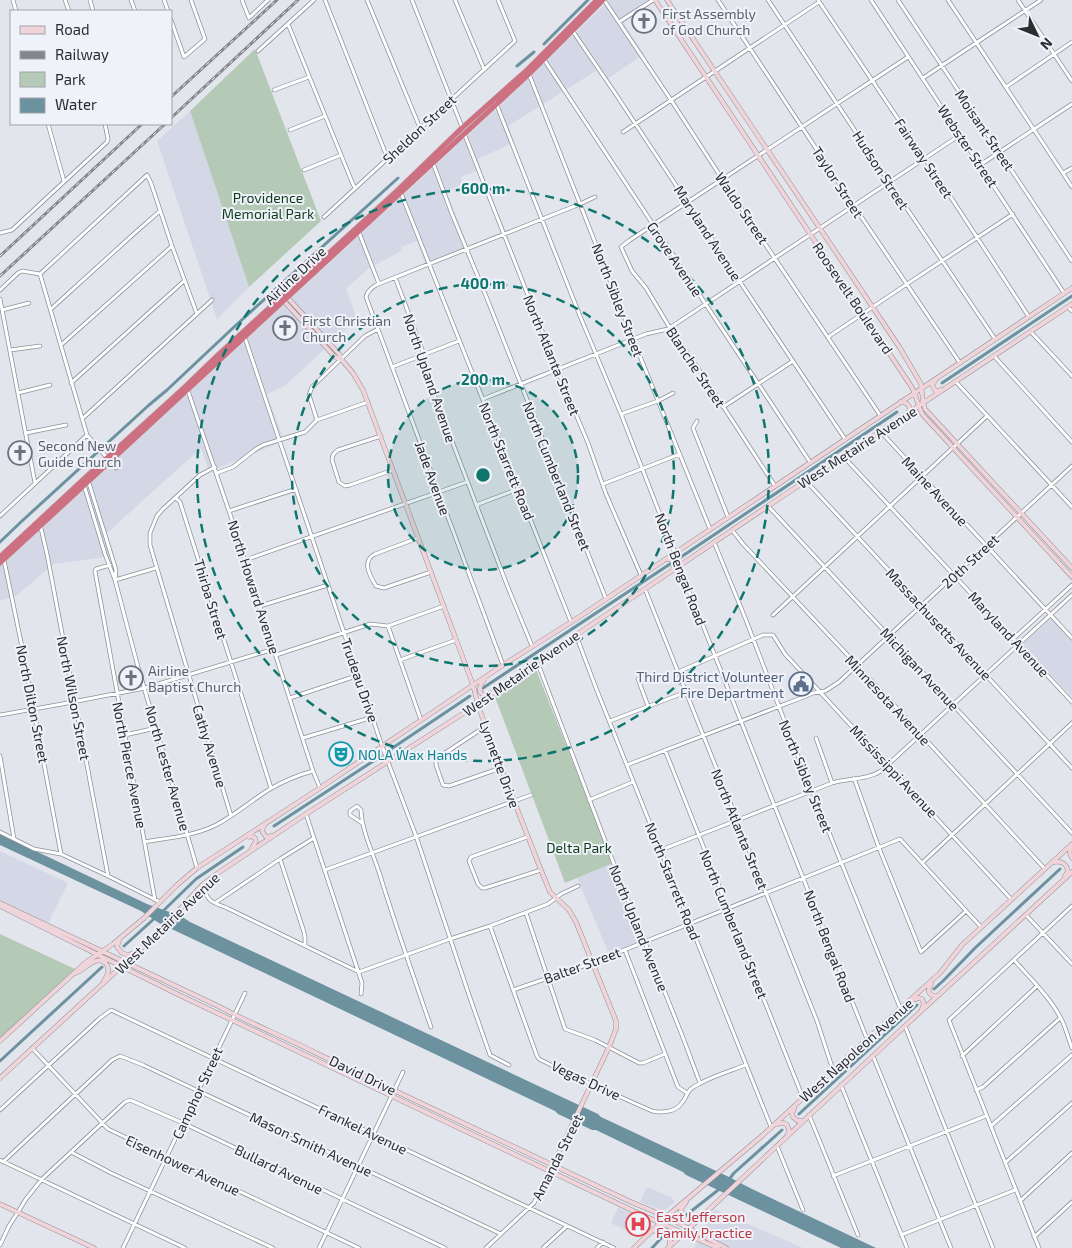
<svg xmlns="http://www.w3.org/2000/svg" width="1072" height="1248" font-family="'Exo 2',sans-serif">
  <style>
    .built { fill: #d4d8e6 }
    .green { fill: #b4cab7 }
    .water { fill: #6c92a0 }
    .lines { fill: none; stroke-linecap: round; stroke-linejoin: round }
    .canal { stroke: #6c92a0; stroke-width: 3 }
    .street-casing { stroke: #8e9198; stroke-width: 4.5 }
    .secondary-casing { stroke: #8e9198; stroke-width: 5 }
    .highway-casing { stroke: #c4c4c5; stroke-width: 6 }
    .street { stroke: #fff; stroke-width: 3 }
    .secondary { stroke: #f0d4d9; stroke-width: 4 }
    .highway { stroke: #cd7081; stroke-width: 5 }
    .rail-casing { stroke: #85868c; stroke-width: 3 }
    .rail { stroke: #f0f2fa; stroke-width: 1; stroke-dasharray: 4; stroke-linecap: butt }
    .ring { fill: none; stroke: #0f766e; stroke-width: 2.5; stroke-dasharray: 9 6 }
    .labels { text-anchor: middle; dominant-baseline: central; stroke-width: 4; stroke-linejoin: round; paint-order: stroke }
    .worship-label { font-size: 14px; fill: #5b616d; stroke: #f0f2fa; text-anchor: start }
    .street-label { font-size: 14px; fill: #2c2d30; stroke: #f0f2fa }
    .park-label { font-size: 14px; fill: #0e3c1b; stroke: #f0f2fa }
    .service-label { font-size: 14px; fill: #4e5e75; stroke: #f0f2fa; text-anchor: end }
    .culture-label { font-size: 14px; fill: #0d838f; stroke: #f0f2fa; text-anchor: start }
    .health-label { font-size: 14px; fill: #be3a42; stroke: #f0f2fa; text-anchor: start }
    .centre { fill: #0f766e; stroke: #f0f2fa; stroke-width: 2.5 }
    .ring-label { font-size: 15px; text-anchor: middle; font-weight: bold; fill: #0f766e; stroke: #f0f2fa; stroke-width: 4; stroke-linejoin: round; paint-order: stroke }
  </style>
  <rect width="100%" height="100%" fill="#e3e5ed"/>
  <path class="built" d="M609,0H657L624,23L644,54L606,80L599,69L508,126L514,142L478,159L481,169L461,177L463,184L446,191L470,250L426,267L417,241L401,247L402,251L369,268L346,289L357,319L286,385L267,394L284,441L209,472L201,448L107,533L113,556L54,564L16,596L0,601V567L502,104Z
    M190,111L249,287L217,319L157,141Z
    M1051,618L1072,640V697L1022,645Z
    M0,851L68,883L48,923L0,900Z
    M613,863L643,940L609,954L577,878Z
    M647,1187L671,1197L675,1202L664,1211L640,1202Z
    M618,1207L650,1223L651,1228L641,1237H639L611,1223Z
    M714,1209L803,1248H694Z"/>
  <path class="green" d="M255,49L321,221L249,287L190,111Z
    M535,667L613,863L565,883L495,697Z
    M0,934L75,969L0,1040Z"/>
  <path class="water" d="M0,834L147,904L181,916L190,922L598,1114L601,1117L729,1177L748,1187L876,1248H841L686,1175L683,1172L596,1130H592L558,1114L555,1111L159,923L141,911L0,845Z"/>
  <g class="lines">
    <path class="canal" d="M544,44L588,0
      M517,66L534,52
      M942,383L1072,296
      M0,542L22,521L149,405L167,390L234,327L398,178
      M681,557L897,412
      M483,688L670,564
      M388,751L470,696
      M274,826L381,756
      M162,912L196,879L243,847
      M124,946L155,918
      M934,989L943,981L975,948L1060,869
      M0,1061L102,967
      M799,1114L917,1005
      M728,1181L734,1173L782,1130
      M685,1216L722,1187
      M652,1248L666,1233"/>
    <g class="street-casing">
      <path id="street" d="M13,0L16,11
        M65,0L69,11
        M90,0L93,11
        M131,0L135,11
        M164,0L168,11
        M242,0L249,18L268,0
        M325,0L387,157
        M367,0L420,128
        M412,0L462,127
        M455,0L484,69
        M604,0L671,100L741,208L880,415
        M718,0L854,206L960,363
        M768,0L889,182L995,339
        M818,0L950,196L1029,317
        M871,0L1064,293
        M898,0L1072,261
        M948,0L1072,187
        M1018,0L1072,81
        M171,20L184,57L205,39L191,0
        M619,22L653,0
        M288,24L352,182L355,188
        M572,30L615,93L740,282L845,439
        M258,51L314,0
        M543,58L810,462
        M529,74L633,339L710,529
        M923,78L1041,0
        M1006,87L1072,42
        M274,90L309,77
        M494,100L496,103L580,316L621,414L675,553L679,567L698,613L867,1039
        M48,124L64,181
        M290,130L325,116
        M623,132L706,77L819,2
        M464,133L557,369L588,443L606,494L641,575
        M433,163L452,214L488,301L606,599
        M980,165L1072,104
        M304,170L341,155
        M1063,173L1072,168
        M401,193L571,622
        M324,217L515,41L498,0
        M358,230L379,284
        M0,233L12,230L107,142L108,139L105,124
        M40,274L147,175L151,183L172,246L197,314
        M40,274L87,435L116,468
        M395,277L423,352L421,360L507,585L532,646
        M0,290L18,273L22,271L40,274
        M0,299L35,483
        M1068,307L1072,311
        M51,309L137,231L160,211
        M2,310L29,303
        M1031,332L1072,376
        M828,337L907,284L1013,214
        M245,338L382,746L416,836L469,995L490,1055L509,1065
        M61,345L172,246
        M10,350L40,346
        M994,356L1072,442
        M392,367L459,341
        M956,382L1072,507
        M71,383L184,281
        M187,388L229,511L313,771L320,788
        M18,393L50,385
        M483,399L646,334L668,329L960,135
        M723,407L793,361
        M621,414L658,401L673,393
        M82,419L212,300
        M317,420L309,395L312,387L365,336L378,329
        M697,421L693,428L728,517
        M881,432L1072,638
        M26,433L66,425
        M381,436L338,450C334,453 332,455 332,460L339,482L345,486L350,485L393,470
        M843,456L1072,702
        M215,467L200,475L163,509L157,516L150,533V545L231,816
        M217,473L233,467L256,449L263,445L305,432L317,420L368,402
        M88,480L116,570L115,580
        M806,481L1072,768
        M603,484L680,454
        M84,485L105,554L115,580L138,667L197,868
        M775,486L702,374L670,328L646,288L632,271L621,247L630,240L908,57
        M176,498L180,502L271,788
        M476,505L518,489
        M768,506L1072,833
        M229,511L296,489
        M0,516L87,435
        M40,524L47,554L108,876
        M732,530L743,544L857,665L1045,869
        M418,538L375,554C361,561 370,576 376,586L384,588L431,572
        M714,542L746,620L794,746L901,1010
        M4,560L21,642L61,854
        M245,560L467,482
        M110,565L96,569L95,571L155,900
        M115,580L156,568
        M645,589L817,1021L833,1070
        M260,606L328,585
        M773,615L987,416
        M388,626L421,720
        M576,635L596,688L771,1127
        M1013,639L1072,585
        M276,655L370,624L388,626L444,606
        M400,660L456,640
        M537,661L620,880L682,1035L700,1083
        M503,665L366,297C367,292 371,288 376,285L580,204L595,197
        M678,672L763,635H773L785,654L1011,899
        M638,679L648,706
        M290,698L359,675
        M0,715L62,704L145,688L274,649
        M610,721L686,692
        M486,726L439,757L436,762V765L443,785L449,786L501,768
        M125,735L156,728
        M303,738L373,717
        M816,738L832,783
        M665,750L803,1098
        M0,756L14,839
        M627,765L801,698L813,693L825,691L839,682L1072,466
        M854,778L879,848L921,952L966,911
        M589,800L633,782
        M306,814L362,983L361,994
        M362,823L350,815V811L357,806L361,810C362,831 372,851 379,872C395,924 413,975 431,1027
        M0,832L34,849L61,854L108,876L160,902
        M527,837L471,857L469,861L478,884L482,888H485L541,870
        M144,842C168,838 194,836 216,825C235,815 252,800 270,789C284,781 298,775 313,771
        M661,850L832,783C848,778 867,780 881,771L1072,595
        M280,859L304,932L305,938V945
        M922,863L1072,723
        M325,870L531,795
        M202,885C209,903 210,901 227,908L359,972L450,939L490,926L548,904L561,894L578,886
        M215,903L280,859L314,838
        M526,913L565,1029L595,1040L639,1063H643L665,1054
        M1026,915L1072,964
        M490,926L537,1056L539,1059L571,1075L652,1111C662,1113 675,1112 681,1104C689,1095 685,1090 699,1084C713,1076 730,1071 746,1065
        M625,950L678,1087L687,1093
        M1014,960C1031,979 1054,1001 1064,1025C1067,1033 1069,1040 1072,1048
        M513,990L592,963L900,839L981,927
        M905,1026L993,1248
        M32,1048L108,1129L359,1248
        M873,1056L951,1248
        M962,1056L1037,986
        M841,1085L907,1248
        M976,1090L983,1087L1060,1018
        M0,1110L99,1019L111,1010L614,1248
        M809,1115L858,1235
        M991,1126L1072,1055
        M777,1146L803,1210
        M71,1152L111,1173L273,1248
        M0,1160L185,1248
        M3,1162L112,1060L120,1056L143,1065L356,1165L501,1234
        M1005,1163L1072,1103
        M833,1176L986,1116
        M1020,1201L1072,1153
        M901,1235L1015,1190
        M1034,1237L1072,1202
        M0,1245L9,1226L18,1212L26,1199L42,1179L125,1102L130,1100L183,1123L445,1248
        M123,1248L245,993
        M319,1248L403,1072
        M486,1248L534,1203L550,1171
        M543,1248L567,1226
        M597,1248L603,1242
        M1039,1248L949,1020L1072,906"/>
    </g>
    <g class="secondary-casing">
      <path id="secondary" d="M655,0L911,386C917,395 917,406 923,415L1072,577
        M667,0L900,348L921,384L923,401L925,409L1072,568
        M287,297L340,355L341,359L353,373L363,390L473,685L479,708L501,768L541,870L550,892L569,910L576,922L616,1021V1029L609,1047L550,1171
        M283,300L334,356L337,358L341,359
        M935,381L932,385L934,389L936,391L941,390
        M900,402C907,402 912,406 908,413
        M667,559L672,560C675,563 675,565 673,569
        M484,680C480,685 477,692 484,695L490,693
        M264,826L262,831L266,837L271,836
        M249,837L251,836L255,838L256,841L252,848
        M1072,846C1069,851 1069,854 1072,858
        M1054,862C1062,861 1066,863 1068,871L1065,876
        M0,903L218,1006C251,1024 285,1037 318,1054C422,1104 527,1153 631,1202L667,1217L726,1248
        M0,906L177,994L640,1214L718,1248
        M119,941L117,947L122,953L128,955L135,953
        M76,973C84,970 99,952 107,965C110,971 107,976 104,981
        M931,984C927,991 928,996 937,996
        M912,1000L919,998L922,999L924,1004L922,1009
        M0,1041L85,963L113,944L144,918L177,885L197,868L320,788L503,665L576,619L1072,288
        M0,1078L159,932L202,885L218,873L306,814L478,704L537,661L645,589L768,506L1072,304
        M795,1106L792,1114L793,1117L798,1121H803
        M777,1124L784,1123L787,1125L789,1130L788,1134
        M686,1202C684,1205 682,1207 681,1210C679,1219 689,1221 695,1219
        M0,1204L94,1248
        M666,1217L763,1135L867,1039L940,973L962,945L1072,844
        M655,1231C668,1225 672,1236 669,1247
        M634,1248L661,1222
        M668,1248L905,1026L1072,872"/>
    </g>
    <g class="highway-casing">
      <path id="highway" d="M0,557L86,477L186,386L217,356L399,189L462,128L527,70L597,0
        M0,563L529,74L603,0"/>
    </g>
    <use href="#street" class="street"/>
    <use href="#secondary" class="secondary"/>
    <use href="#highway" class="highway"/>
    <g class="rail-casing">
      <path id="rail" d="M171,97L277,0
        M171,118L298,0
        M0,256L142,124
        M0,276L165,124"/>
    </g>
    <use href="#rail" class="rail"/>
  </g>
  <circle cx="483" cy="475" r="95" fill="#0f766e" fill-opacity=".12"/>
  <g class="ring">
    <circle cx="483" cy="475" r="95"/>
    <circle cx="483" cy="475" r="191"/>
    <circle cx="483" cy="475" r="286"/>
  </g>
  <defs>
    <g id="church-ring" transform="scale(1.25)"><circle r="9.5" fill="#f0f2fa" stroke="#6b7280" stroke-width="1.5"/><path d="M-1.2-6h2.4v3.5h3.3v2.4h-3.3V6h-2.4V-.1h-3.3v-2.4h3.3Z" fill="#6b7280"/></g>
    <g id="civic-ring" transform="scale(1.25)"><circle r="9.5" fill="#f0f2fa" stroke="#5c6f8a" stroke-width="1.5"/><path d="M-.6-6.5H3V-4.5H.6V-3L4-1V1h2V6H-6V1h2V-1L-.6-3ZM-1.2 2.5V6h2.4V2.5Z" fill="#5c6f8a"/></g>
    <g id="theatre-ring" transform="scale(1.25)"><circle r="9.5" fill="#f0f2fa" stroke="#0f9aa8" stroke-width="1.5"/><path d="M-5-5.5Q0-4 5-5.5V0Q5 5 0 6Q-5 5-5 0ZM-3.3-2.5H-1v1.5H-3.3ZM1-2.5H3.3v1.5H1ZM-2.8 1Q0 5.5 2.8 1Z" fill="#0f9aa8"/></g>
    <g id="hospital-ring" transform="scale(1.25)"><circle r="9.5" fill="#f0f2fa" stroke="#e0444e" stroke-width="1.5"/><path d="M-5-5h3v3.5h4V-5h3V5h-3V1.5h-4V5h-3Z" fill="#e0444e"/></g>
  </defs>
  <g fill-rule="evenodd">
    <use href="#church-ring" x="644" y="21"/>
    <use href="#church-ring" x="285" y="328"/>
    <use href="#church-ring" x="20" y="453"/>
    <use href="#church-ring" x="131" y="678"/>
    <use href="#civic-ring" x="801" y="684"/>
    <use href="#theatre-ring" x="341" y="754"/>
    <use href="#hospital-ring" x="638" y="1224"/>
  </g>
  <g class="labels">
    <g class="worship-label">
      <text x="662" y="13">First Assembly<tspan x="662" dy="16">of God Church</tspan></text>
      <text x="302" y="320">First Christian<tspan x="302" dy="16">Church</tspan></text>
      <text x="38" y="445">Second New<tspan x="38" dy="16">Guide Church</tspan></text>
      <text x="148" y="670">Airline<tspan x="148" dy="16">Baptist Church</tspan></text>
    </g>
    <g class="street-label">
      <text transform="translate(419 129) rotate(-43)">Sheldon Street</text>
      <text transform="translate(985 130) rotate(56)">Moisant Street</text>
      <text transform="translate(968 146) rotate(56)">Webster Street</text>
      <text transform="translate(924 158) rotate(56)">Fairway Street</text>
      <text transform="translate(881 170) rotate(57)">Hudson Street</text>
      <text transform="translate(838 182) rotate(57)">Taylor Street</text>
      <text transform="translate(742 208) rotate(56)">Waldo Street</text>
      <text transform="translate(708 233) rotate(57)">Maryland Avenue</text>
      <text transform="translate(675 259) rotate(56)">Grove Avenue</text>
      <text transform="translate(295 275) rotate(-43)">Airline Drive</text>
      <text transform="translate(853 298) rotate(56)">Roosevelt Boulevard</text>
      <text transform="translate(618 300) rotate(69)">North Sibley Street</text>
      <text transform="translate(552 355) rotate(68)">North Atlanta Street</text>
      <text transform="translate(696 367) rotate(56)">Blanche Street</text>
      <text transform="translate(430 378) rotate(71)">North Upland Avenue</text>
      <text transform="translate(857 447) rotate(-33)">West Metairie Avenue</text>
      <text transform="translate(507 461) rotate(68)">North Starrett Road</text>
      <text transform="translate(557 476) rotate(68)">North Cumberland Street</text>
      <text transform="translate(433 478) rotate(70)">Jade Avenue</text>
      <text transform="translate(935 491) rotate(47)">Maine Avenue</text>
      <text transform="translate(970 561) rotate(-43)">20th Street</text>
      <text transform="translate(681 569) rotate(69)">North Bengal Road</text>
      <text transform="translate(254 587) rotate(72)">North Howard Avenue</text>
      <text transform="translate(211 599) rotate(73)">Thirba Street</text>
      <text transform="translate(939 624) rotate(47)">Massachusetts Avenue</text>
      <text transform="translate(1009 634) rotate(47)">Maryland Avenue</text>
      <text transform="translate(920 669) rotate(47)">Michigan Avenue</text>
      <text transform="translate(521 673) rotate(-35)">West Metairie Avenue</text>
      <text transform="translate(360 680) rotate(71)">Trudeau Drive</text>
      <text transform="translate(74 698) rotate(79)">North Wilson Street</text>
      <text transform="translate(888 700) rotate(47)">Minnesota Avenue</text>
      <text transform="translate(33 704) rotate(79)">North Dilton Street</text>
      <text transform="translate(210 746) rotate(73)">Cathy Avenue</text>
      <text transform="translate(500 764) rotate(70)">Lynnette Drive</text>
      <text transform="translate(130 765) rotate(79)">North Pierce Avenue</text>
      <text transform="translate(168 768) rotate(74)">North Lester Avenue</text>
      <text transform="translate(894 771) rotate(47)">Mississippi Avenue</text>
      <text transform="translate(806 776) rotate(68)">North Sibley Street</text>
      <text transform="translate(740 829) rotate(68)">North Atlanta Street</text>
      <text transform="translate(673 881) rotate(68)">North Starrett Road</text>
      <text transform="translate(167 923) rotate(-44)">West Metairie Avenue</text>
      <text transform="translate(734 924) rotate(68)">North Cumberland Street</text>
      <text transform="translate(639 928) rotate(68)">North Upland Avenue</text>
      <text transform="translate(830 946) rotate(69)">North Bengal Road</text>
      <text transform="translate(582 965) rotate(-20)">Balter Street</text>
      <text transform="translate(856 1050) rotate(-42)">West Napoleon Avenue</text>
      <text transform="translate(363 1075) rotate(26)">David Drive</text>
      <text transform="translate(586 1080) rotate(25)">Vegas Drive</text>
      <text transform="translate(197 1093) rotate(-65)">Camphor Street</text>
      <text transform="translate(363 1129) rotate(26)">Frankel Avenue</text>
      <text transform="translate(311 1144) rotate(25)">Mason Smith Avenue</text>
      <text transform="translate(557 1157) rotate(-63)">Amanda Street</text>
      <text transform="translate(183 1165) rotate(25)">Eisenhower Avenue</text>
      <text transform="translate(279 1169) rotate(26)">Bullard Avenue</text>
    </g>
    <g class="park-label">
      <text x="268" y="197">Providence<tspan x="268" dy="16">Memorial Park</tspan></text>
      <text x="579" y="847">Delta Park</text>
    </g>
    <g class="service-label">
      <text x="784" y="676">Third District Volunteer<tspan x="784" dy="16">Fire Department</tspan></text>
    </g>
    <g class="culture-label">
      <text x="358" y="754">NOLA Wax Hands</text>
    </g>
    <g class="health-label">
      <text x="656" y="1216">East Jefferson<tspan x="656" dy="16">Family Practice</tspan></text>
    </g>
  </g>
  <circle cx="483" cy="475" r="8" class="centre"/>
  <g class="ring-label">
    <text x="483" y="194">600 m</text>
    <text x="483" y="289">400 m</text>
    <text x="483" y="385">200 m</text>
  </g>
  <rect x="10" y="10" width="162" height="115" fill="#f0f2fa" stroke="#a2a3a9"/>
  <rect x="20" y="26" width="25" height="8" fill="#f0d4d9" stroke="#a2a3a9"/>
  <text x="55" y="35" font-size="15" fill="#2c2d30">Road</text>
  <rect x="20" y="51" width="25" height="8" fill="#85868c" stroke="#a2a3a9"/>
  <text x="55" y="60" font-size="15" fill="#2c2d30">Railway</text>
  <rect x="20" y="72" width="25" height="15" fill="#b4cab7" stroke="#a2a3a9"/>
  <text x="55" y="85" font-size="15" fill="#2c2d30">Park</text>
  <rect x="20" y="98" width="25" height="15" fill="#6c92a0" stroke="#a2a3a9"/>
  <text x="55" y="110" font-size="15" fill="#2c2d30">Water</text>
  <g transform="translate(1037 35) rotate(133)" stroke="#f0f2fa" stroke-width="4" paint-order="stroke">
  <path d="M0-4L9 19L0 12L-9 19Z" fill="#2c2d30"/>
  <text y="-8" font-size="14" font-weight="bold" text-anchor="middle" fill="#2c2d30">N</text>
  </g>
</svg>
